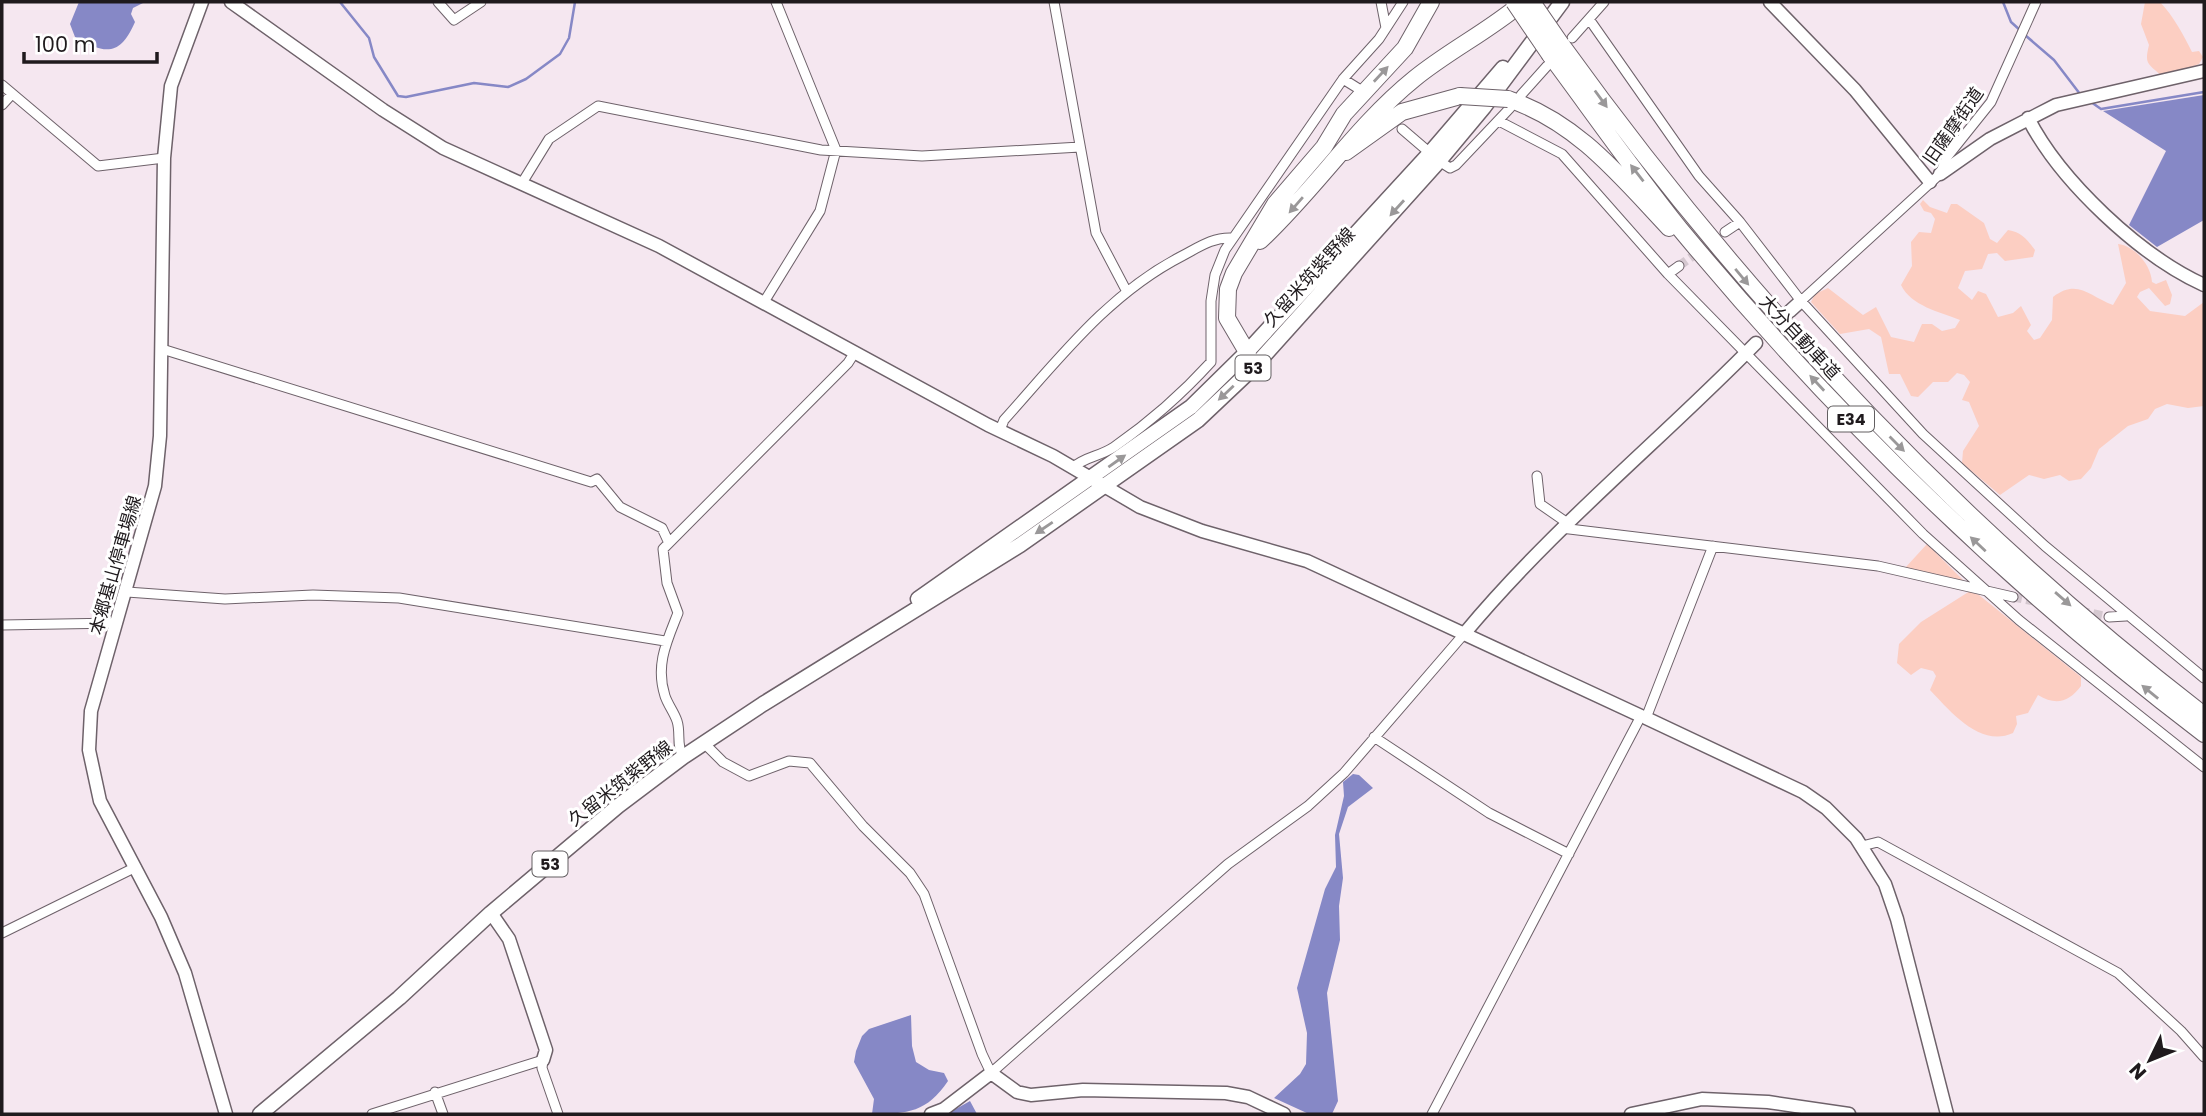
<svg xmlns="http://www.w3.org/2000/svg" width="2206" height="1116" font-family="Poppins,'Noto Sans JP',sans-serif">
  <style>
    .green { fill: #fccec2 }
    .water { fill: #8688c6 }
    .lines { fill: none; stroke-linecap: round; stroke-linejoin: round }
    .stream { stroke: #8688c6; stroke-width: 2.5 }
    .street-tunnel { stroke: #d5c8d0; stroke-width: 9; stroke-dasharray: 9 4.5; stroke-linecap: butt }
    .street-casing { stroke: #6e626a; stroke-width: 11 }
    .secondary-casing { stroke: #6e626a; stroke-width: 15 }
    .primary-casing { stroke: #6e626a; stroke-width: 17 }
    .highway-casing { stroke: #6e626a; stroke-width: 18 }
    .street { stroke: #fff; stroke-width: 9 }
    .secondary { stroke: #fff; stroke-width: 12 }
    .primary { stroke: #fff; stroke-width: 14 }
    .highway { stroke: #fff; stroke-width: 16 }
    .highway-bridge-casing { stroke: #6e626a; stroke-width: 18; stroke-linecap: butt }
    .highway-bridge { stroke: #fff; stroke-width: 16 }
    .oneway { fill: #9a9899 }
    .labels { text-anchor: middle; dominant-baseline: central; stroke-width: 6; stroke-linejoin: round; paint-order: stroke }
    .shield { fill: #fff; stroke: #625f61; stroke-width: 2 }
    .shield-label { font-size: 16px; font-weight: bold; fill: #1f1a1d }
    .street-label { font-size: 18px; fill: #1f1a1d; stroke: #fff }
  </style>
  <rect width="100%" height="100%" fill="#f5e7f0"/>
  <path class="green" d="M2145,2H2160C2174,17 2183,34 2192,52L2199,51L2203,57L2199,64L2163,77C2148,63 2144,65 2149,45L2141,24Z
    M1923,200L1930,207L1947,213L1951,204H1957L1984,223L1990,239L1997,243L2008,230C2021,232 2027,239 2035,250L2033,257L2005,261L1997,253L1988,254L1982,269L1965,271L1958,288L1972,300L1978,291L1986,294L1998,317L2013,313L2021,306L2031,325L2027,331L2034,340L2040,338L2052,320L2053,297C2078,278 2090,297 2113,305L2126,283L2118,244C2135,246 2151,265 2152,282L2156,284L2166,280L2172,295L2170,304L2165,306L2149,288L2140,292L2137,297L2150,311L2185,316L2204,302V406L2188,408L2167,404L2155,409L2148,419L2128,426L2099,449L2091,468L2081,479L2069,481L2060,475L2044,479L2029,475L2000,495L1962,463L1963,451L1979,426L1969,402L1962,400L1970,382L1964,375L1957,373L1948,382H1933L1918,397L1911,396L1900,374H1889L1881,337L1869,329L1840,334L1811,302L1815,294L1828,288L1863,315L1876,307L1891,337L1914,342L1922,324H1932L1942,331L1955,328L1960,320C1940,312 1911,306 1901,285L1912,266L1911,242L1919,232L1931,233L1935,219L1931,213L1924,211L1920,204Z
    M1927,544L1965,582L1905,568Z
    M1970,591L1979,595L2081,677V686C2069,702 2056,706 2038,695L2028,713L2016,716L2017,724L2013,733C1980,748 1950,711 1930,690L1936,676L1933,671L1921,668L1911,675L1897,663L1899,644L1921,622Z"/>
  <path class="water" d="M79,2H145L133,8L131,14L135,22C120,56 106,55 75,37L70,24Z
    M2204,95V220L2157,247L2129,225L2166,151L2103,111Z
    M1353,774L1359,775L1373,788L1348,807L1339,834L1343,878L1339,906L1340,940L1327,993L1338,1101L1332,1114H1309L1274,1098L1300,1074L1306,1064L1307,1033L1297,988L1325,889L1336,867L1335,835L1344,796L1343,782Z
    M911,1015L912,1046L916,1062L929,1070L944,1073L948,1081C927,1112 908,1114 872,1114L874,1099L854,1062L856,1051L862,1036L869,1029Z
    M970,1101L977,1114H947Z"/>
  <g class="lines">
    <path class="stream" d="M340,2L369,38L374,57L398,96L406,97L474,83L508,87L526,79L560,54L569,38L575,2
      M2003,2L2011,22L2021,31
      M2025,35L2054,60L2080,94
      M2091,102L2101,109L2204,92"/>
    <path class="street-tunnel" d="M1679,266L1701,250
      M2013,597L2039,602
      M2080,611L2109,617"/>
    <g class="street-casing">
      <path id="street" d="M438,2L454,20L481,2
        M1054,2L1096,233L1126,290
        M1381,2L1386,28
        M1589,19L1699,176L1740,222L1801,301L1923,434L2045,546L2204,678
        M1572,38L1604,2
        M1343,79L1359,89
        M2,85L98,166L164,158
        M1521,95L1547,66
        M2,105L12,94
        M1499,121L1562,154L1668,274L1923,534L2019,620L2204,767
        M1402,129L1430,153
        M1439,161L1450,168L1456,165L1510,108
        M522,183L549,139L598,106L821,150L922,156L1080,147
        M1725,232L1740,222
        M1668,274L1679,266
        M1801,301L1940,174L1947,157L1991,102L2036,2
        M764,302L820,211L836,150L776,2
        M162,349L591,482L597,479L620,507L662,528L668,541
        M1000,430L1004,420C1059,359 1108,294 1182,256C1199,247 1213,237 1232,238
        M1072,468C1086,456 1099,457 1114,447C1150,422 1181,395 1211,362V301L1215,275L1225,250L1343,79L1379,39L1403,2
        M1537,476L1540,504L1566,522
        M1561,528L1878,566L2013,597
        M127,592L225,599L313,595L399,598L665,641
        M2109,617L2126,616
        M2,625L117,623
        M1374,737L1489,813L1569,854
        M704,743L723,762L749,776L789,761L810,763L863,826L910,873L924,894L982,1054L991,1073L1228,864L1308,806L1344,773L1464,634
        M683,757C676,745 681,733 677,721C674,712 668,705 665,696C655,665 667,641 678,613L667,583L663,549L848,363L855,352
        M1862,846L1878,842L2118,973L2181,1031L2204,1057
        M2,933L136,867
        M435,1092L443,1114
        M372,1114L543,1060L542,1068L558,1114
        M1432,1114L1641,716L1646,718L1713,546"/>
    </g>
    <g class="secondary-casing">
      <path id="secondary" d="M202,2L171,86L164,158L160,436L155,486L91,711L89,750L100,801L161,917L185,973L226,1114
        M231,2L383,110L443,148L659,246L988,425L1053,456L1140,507L1202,531L1307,561L1641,716
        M1770,2L1855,90L1930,182
        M2028,118C2060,181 2140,256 2204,285
        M1940,174L1990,139L2056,105L2204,71
        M1790,311L1801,301
        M1464,634C1552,528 1659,442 1756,343
        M1646,718L1803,792L1826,808L1856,838L1885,884L1897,919L1947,1114
        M491,913L509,939L546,1050L543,1060
        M931,1114L944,1109L991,1073L1017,1092L1031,1095L1083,1090L1226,1093L1248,1097L1284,1114
        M1631,1114L1702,1099L1768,1102L1849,1114"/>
    </g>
    <g class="primary-casing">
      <path id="primary" d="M918,599L1191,407L1247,352L1430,153L1503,68
        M260,1114L399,998L491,913L618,806L683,757L763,704L1020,545L1198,420L1252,369L1439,161L1484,107L1562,2"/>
    </g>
    <g class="highway-casing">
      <path id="highway" d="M1561,44C1743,297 1956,524 2204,715
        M1550,55C1593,113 1635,173 1680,229C1835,416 2011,587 2204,734
        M1508,99C1577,122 1620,176 1669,228
        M1346,152L1402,112L1460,96
        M1260,241C1315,190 1356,126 1414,79C1448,51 1489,31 1523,2
        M1252,369L1247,352L1227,318L1228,289L1234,273L1275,204L1324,147L1344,114L1405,48L1431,2"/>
    </g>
    <use href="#street" class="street"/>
    <use href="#secondary" class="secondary"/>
    <use href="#primary" class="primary"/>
    <use href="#highway" class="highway"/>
    <g class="highway-bridge-casing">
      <path id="highway-bridge" d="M1514,2L1550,55
        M1532,2L1561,44
        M1460,96L1508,99"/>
    </g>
    <use href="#highway-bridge" class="highway-bridge"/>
  </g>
  <defs><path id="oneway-solid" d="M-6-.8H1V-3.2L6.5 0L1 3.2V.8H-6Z" transform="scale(1.75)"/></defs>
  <g class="oneway">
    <use href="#oneway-solid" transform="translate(1381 74) rotate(-47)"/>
    <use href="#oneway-solid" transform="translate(1601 99) rotate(54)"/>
    <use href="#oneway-solid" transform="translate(1637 173) rotate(-128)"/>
    <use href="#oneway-solid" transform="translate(1296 205) rotate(131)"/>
    <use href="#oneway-solid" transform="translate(1397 208) rotate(132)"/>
    <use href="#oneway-solid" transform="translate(1742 277) rotate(50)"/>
    <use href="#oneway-solid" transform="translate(1817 383) rotate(-133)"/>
    <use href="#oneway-solid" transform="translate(1226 393) rotate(137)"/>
    <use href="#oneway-solid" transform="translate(1897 444) rotate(45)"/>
    <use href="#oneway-solid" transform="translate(1117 461) rotate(-35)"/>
    <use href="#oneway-solid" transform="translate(1044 528) rotate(146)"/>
    <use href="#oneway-solid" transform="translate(1978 544) rotate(-137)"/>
    <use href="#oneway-solid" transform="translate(2063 599) rotate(41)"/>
    <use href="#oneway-solid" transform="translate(2150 692) rotate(-141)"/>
  </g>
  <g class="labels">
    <g class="shield">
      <rect x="1235.5" y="355.5" width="35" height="25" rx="5"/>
      <rect x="1828" y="406.5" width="46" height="25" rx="5"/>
      <rect x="532.5" y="851.5" width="35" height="25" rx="5"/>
    </g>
    <g class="shield-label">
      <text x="1253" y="368">53</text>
      <text x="1851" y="419">E34</text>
      <text x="550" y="864">53</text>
    </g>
    <g class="street-label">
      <text transform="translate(1953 126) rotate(-55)">旧薩摩街道</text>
      <text transform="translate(1309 277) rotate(-48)">久留米筑紫野線</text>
      <text transform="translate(1800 337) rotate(47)">大分自動車道</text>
      <text transform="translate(115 565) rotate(-74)">本郷基山停車場線</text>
      <text transform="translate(620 783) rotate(-38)">久留米筑紫野線</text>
    </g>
  </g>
  <rect width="2206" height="1116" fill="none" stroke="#1f1a1d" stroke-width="7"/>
  <g transform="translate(2150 1060) rotate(227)" stroke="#ffffff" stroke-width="5" paint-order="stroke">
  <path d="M0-5L12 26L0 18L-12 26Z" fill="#1f1a1d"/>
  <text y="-10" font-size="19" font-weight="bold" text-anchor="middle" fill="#1f1a1d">N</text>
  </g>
  <path d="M24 52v10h133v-10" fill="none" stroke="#1f1a1d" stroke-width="3.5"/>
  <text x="35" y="52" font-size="21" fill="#1f1a1d" stroke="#ffffff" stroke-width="5" paint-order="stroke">100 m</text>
</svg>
